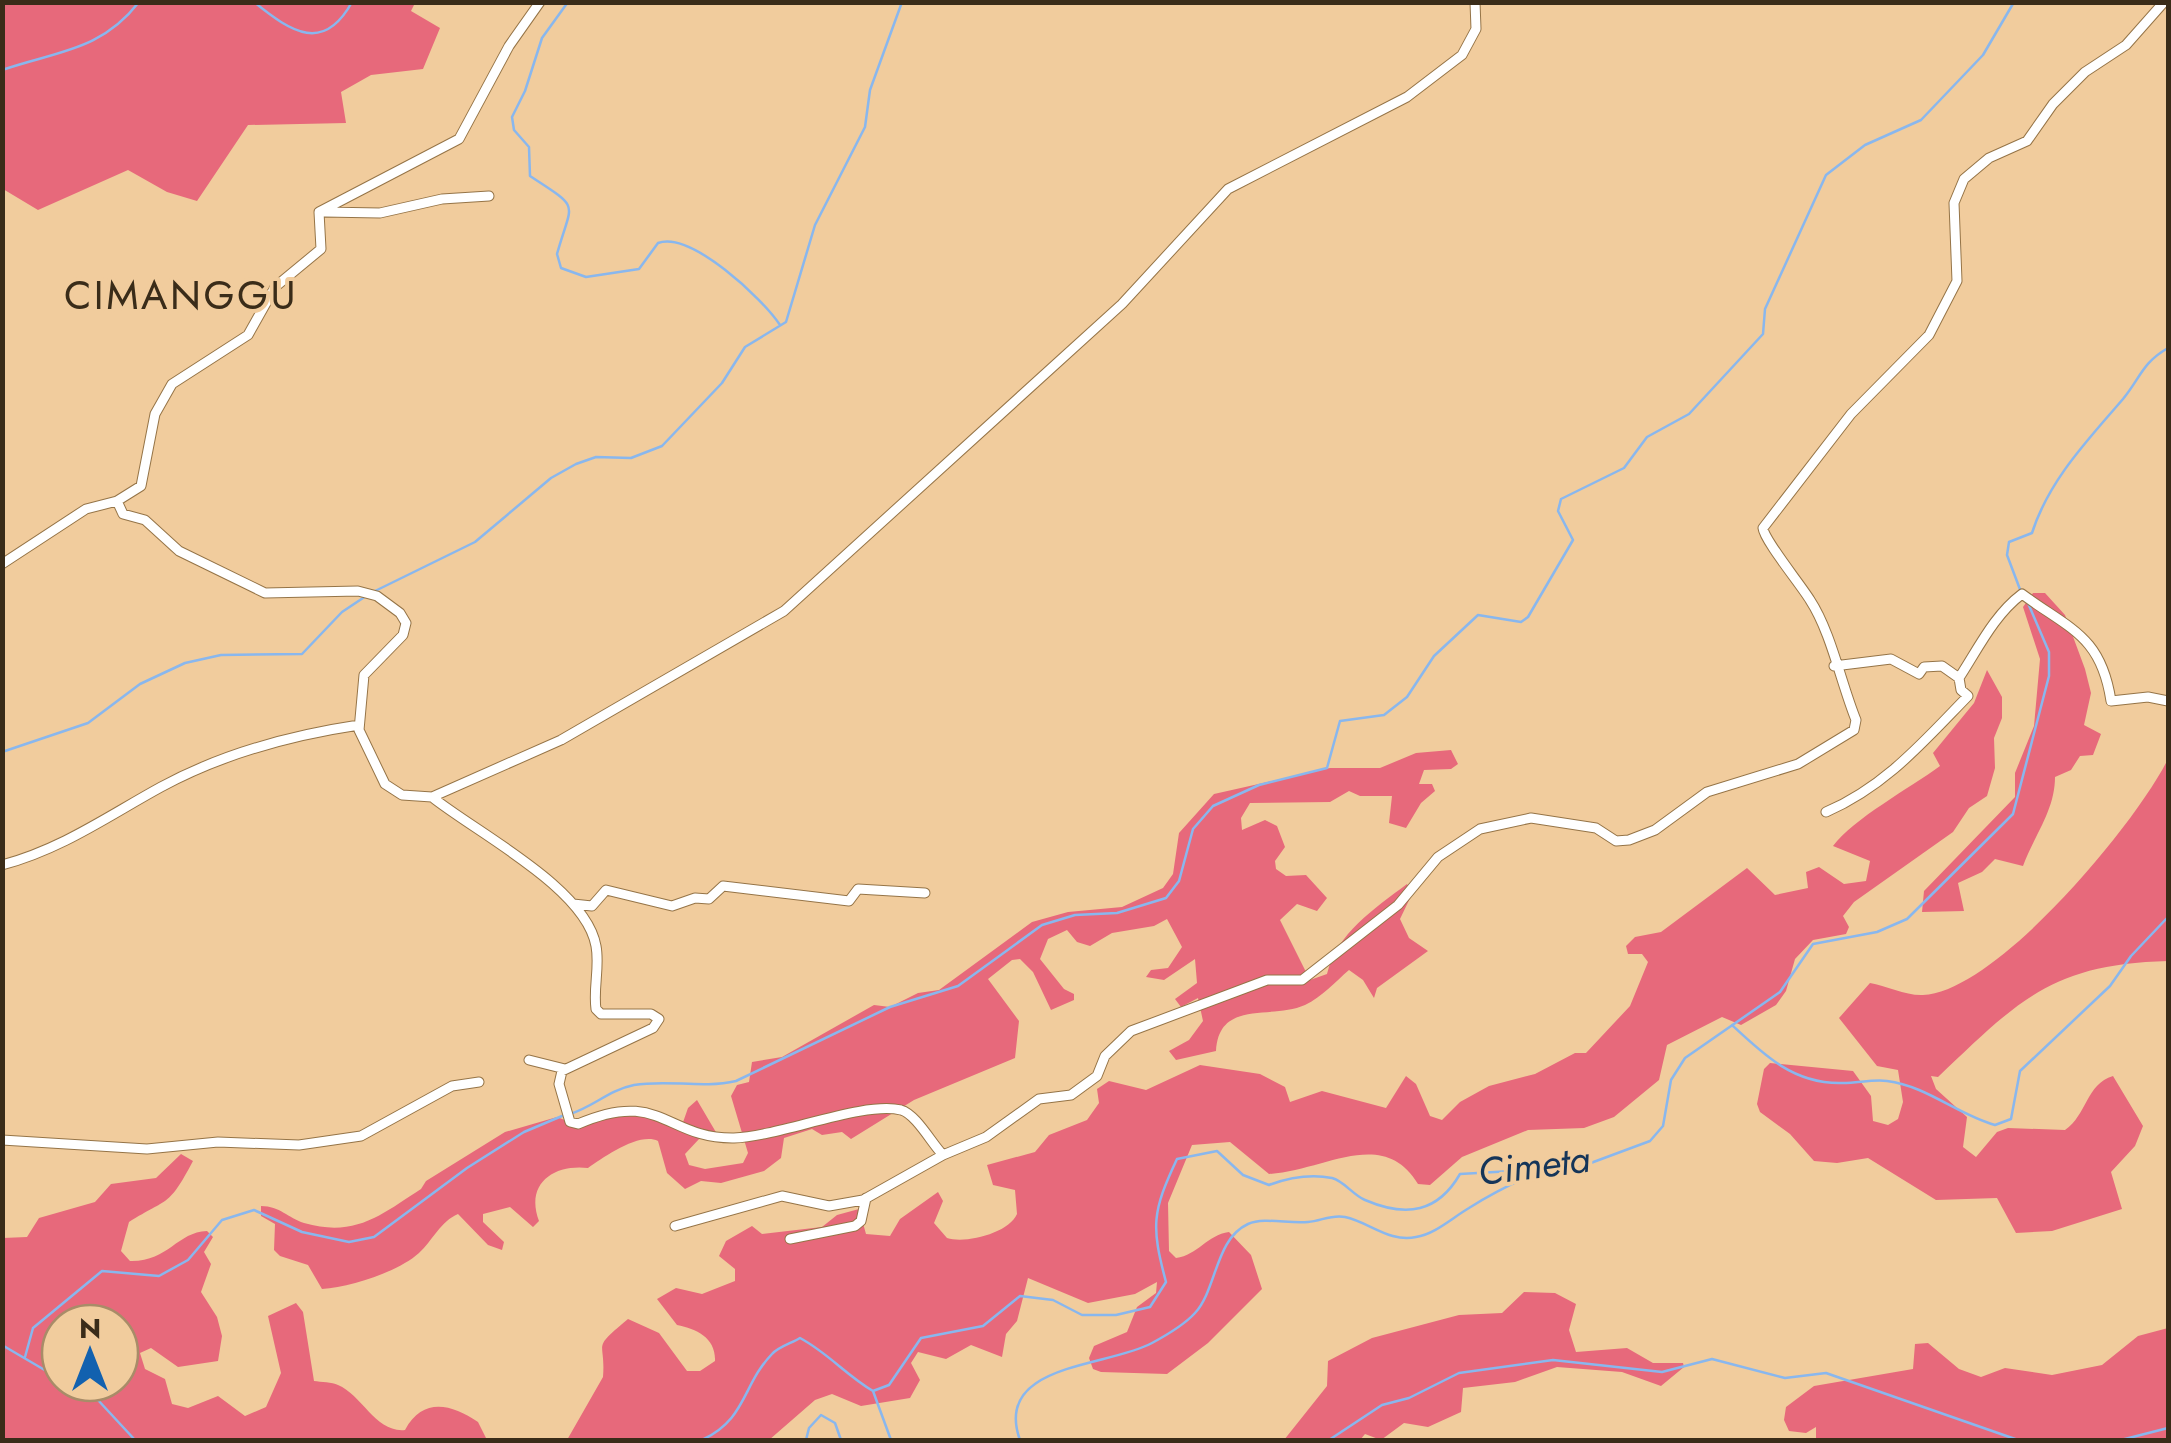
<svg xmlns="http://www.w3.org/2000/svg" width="2171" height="1443" font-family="Jost,sans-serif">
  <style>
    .forest { fill: #e7697b; fill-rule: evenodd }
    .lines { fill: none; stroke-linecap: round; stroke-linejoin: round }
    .stream { stroke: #89b7ee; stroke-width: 2.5 }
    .minor-casing { stroke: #957447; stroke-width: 11 }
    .minor { stroke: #fff; stroke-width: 9 }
    .labels { text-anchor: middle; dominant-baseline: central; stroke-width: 8; stroke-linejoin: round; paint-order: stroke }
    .water-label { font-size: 38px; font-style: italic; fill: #153559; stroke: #f1cc9d }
    .quarter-label { font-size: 40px; letter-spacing: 2.5px; fill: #3a2c19; stroke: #f1cc9d }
  </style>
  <rect width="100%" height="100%" fill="#f1cc9d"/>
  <path class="forest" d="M3,2L415,3L411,11L440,28L423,69L371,75L341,92L346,123L248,125L197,201L167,192L128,170L38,210L3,189Z
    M2033,593H2045L2065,615L2085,669L2091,693L2084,725L2101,734L2093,755L2080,756L2071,770L2055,777C2055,810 2035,834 2023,866L1995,859L1982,872L1958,883L1964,911L1922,912L1924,891L2015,797V773L2034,726L2040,659L2023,607Z
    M1987,670L2002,697V718L1994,738L1995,768L1987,796L1969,808L1953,832L1854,902L1843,916L1849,927L1846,934L1813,940L1795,959L1786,991L1776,1005L1741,1025L1722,1017L1667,1045L1659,1080L1614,1117L1584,1128L1528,1130L1462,1157L1430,1185L1418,1184C1383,1126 1324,1171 1269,1174L1230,1142L1192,1145L1168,1203L1169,1251L1176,1258C1198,1255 1207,1235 1229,1232L1251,1255L1262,1289L1208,1343L1167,1374L1101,1372L1093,1369L1089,1358L1094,1346L1127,1332L1137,1307L1156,1293L1157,1282L1135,1294L1088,1303L1028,1278L1017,1321L1006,1334L1002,1357L971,1345L946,1359L918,1352L911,1363L920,1380L910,1398L861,1406L832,1394L815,1400L769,1440H567L603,1377C606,1339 590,1351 628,1319L659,1333L687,1371H700L715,1361C716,1338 697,1329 677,1325L657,1299L676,1288L702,1294L735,1281V1269L719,1256L726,1241L752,1226L762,1234L822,1227L837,1215L859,1209L866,1234L890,1236L900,1219L938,1192L943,1201L934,1223L947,1238C966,1244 1009,1233 1017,1214L1015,1190L993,1185L987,1165L1035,1152L1049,1135L1087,1120L1099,1103L1097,1089L1109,1081L1146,1090L1200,1065L1260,1074L1285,1087L1290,1102L1322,1091L1386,1108L1406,1076L1416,1084L1430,1116L1442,1120L1460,1102L1489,1086L1535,1074L1575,1053H1586L1630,1006L1648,962L1642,954H1628L1626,946L1635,937L1661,932L1747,868L1775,895L1808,888L1806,872L1819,867L1844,884L1866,881L1870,861L1833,846C1853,819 1910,788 1940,766L1933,753L1974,703Z
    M1451,750L1458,764L1451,769L1424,770L1419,784H1432L1435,791L1421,803L1406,828L1389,823L1392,796H1360L1349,791L1330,802L1250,803L1241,818L1242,830L1265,820L1277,826L1285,847L1275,861L1276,869L1286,876L1306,875L1327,898L1317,911L1297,904L1280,920L1310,980L1327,974C1337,933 1374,909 1407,884L1412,894L1400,919L1409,938L1428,951L1377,988L1374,998L1363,980L1349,970C1335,982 1322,997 1305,1005C1271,1020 1219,999 1216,1051L1176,1060L1169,1051L1189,1040L1203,1021L1198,998L1181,1007L1175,999L1197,983L1195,959L1164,980L1146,977L1151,970L1168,968L1182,947L1167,919L1154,926L1112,933L1090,946L1077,942L1067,930L1048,939L1040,959L1064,989L1074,994V1000L1051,1010L1033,972L1020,959L1012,960L988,979L1019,1021L1015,1058L914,1100L851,1139L842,1132L822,1135L812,1129L784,1138L781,1158L764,1171L721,1183L701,1181L685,1189L667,1173L658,1141C639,1132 604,1157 588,1168C553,1164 525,1184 539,1221L533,1227L510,1207L483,1214V1222L504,1242L502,1250L488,1245L458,1214C441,1221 433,1240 419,1253C398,1272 350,1287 322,1289L308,1265L280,1256L274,1250L275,1224L261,1216V1206C280,1206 288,1218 304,1223C356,1238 382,1214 421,1189L426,1181L505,1132L557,1117L575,1124C614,1105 642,1111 681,1128L688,1108L697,1100L717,1134L700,1138L685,1154L689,1165L705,1169L743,1163L748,1153L731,1096L737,1085L749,1082L752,1062L782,1057L874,1005L890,1007L918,993L939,990L1032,922L1068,912L1122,907L1163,888L1173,874L1179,833L1214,794L1330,768H1380L1416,753Z
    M2168,759V961C2051,964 2018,1001 1938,1077L1931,1076L1936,1089L1967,1117L1963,1147L1976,1157L1997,1132L2008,1128L2065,1130C2087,1115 2086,1084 2113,1076L2143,1126L2135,1146L2111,1172L2122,1209L2052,1231L2016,1233L1997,1198L1936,1200L1868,1158L1837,1163L1814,1161L1790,1134L1760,1112L1757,1104L1764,1069L1770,1063L1853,1071L1871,1096L1873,1121L1888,1125L1898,1119L1903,1102L1898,1070L1877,1066L1839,1018L1870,983C1886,986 1907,996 1923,995C1998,991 2137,822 2168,759Z
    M181,1154L193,1161C168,1208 169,1197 129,1222L121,1251L130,1261C168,1262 177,1232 207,1231L213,1237L204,1252L211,1264L201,1292L217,1317L222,1336L218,1361L178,1367L151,1348L140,1353L145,1369L165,1379L172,1404L188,1408L218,1396L245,1416L266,1407L281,1373L268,1316L296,1303L303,1312L314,1381C321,1382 332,1382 338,1385C362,1395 376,1433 405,1430C423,1397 451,1404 478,1422L487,1440H3V1238L27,1237L39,1218L95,1202L111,1184L156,1178ZM120,1323V1383H60V1323Z
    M1524,1292L1555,1293L1576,1304L1569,1330L1576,1352L1627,1348L1653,1363H1683L1684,1367L1661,1386L1622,1372L1557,1367L1515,1382L1463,1388L1461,1412L1428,1427L1404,1423L1381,1440L1365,1434L1360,1440H1284L1327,1386L1328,1361L1372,1338L1459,1315L1502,1313Z
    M2168,1328V1440H1816V1427L1806,1433L1789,1431L1784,1420L1786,1407L1814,1386L1913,1369L1915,1344L1928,1343L1959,1369L1981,1377L2005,1368L2052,1375L2102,1365L2138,1336Z"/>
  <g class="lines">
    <path class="stream" d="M254,2C292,33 324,53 352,2
      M568,2L542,38L525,91L512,117L514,130L529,147L530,176C582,210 572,200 557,254L561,268L586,277L639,269L658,243C691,231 763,299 780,325
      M2,70C57,51 101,51 139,2
      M373,592L475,542L551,478L576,464L596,457L631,458L662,446L722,383L745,347L786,322L815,225L865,127L870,90L902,2
      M2021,592L2007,555L2009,542L2032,533C2049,480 2087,441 2123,399C2141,377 2142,363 2168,348
      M2,752L88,723L140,684L185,663L221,655L302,654L342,612L366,596
      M1732,1025C1764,1055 1793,1083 1839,1083C1855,1084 1871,1079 1887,1081C1927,1086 1958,1115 1995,1125L2011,1119L2020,1071L2110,986L2131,956L2168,917
      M570,1114C593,1107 609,1090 634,1085C669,1079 701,1089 736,1081L890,1007L958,986L1042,925L1075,915L1117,913L1166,898L1179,881L1193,829L1213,806L1259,785L1327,768L1340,721L1384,715L1407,697L1434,656L1478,615L1521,622L1528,617L1573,540L1558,511L1561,499L1624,468L1647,437L1689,414L1763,334L1765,309L1826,175L1865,145L1921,120L1983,55L2014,2
      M2,1345L60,1379
      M25,1357L33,1328L102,1271L159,1276L188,1260L222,1220L254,1210L302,1232L349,1242L374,1237L467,1168L524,1132L562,1116
      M67,1383L97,1399L135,1440
      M873,1391L891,1440
      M702,1440C747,1419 742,1385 772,1354C778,1347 792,1343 800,1338C828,1353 846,1375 873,1391L889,1385L921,1338L983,1326L1020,1296L1053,1300L1082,1315H1116L1150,1307L1166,1282C1151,1226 1152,1212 1177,1159L1217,1151L1243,1175L1269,1185C1288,1178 1311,1174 1332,1178C1344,1181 1353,1195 1365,1200C1407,1218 1438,1212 1460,1174L1580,1167L1650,1141L1663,1126L1671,1080L1685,1058L1780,992L1813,944L1877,932L1907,919L2013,814L2049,676V652L2028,603
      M806,1440L809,1428L821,1415L835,1423L841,1440
      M1020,1440C992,1363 1109,1367 1152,1343C1165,1336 1185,1324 1195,1313C1217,1289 1215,1239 1248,1224C1264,1217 1289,1224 1308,1222C1321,1221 1332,1214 1345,1217C1369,1222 1390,1243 1416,1237C1435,1234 1452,1218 1469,1208C1493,1193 1517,1181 1543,1170
      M1329,1440L1382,1405L1409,1398L1459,1373L1553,1360L1662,1372L1712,1359L1785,1378L1826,1373L2018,1440
      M2121,1440L2168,1428"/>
    <g class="minor-casing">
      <path id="minor" d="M324,212L380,213L442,199L489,196
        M117,501L123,514L145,520L179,551L265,593L358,591L377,596L400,613L406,623L403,635L364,675L359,730L385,784L402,795L432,797L561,740L784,611L1122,304L1228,189L1407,97L1462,55L1476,29L1475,2
        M2,564L86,509L117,501L141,486L155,414L172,384L248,335L275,287L321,249L319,212L459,139L509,46L540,2
        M1959,678C1978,649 1994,615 2022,594C2069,629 2101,635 2111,701L2148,697L2168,701
        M432,797C477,833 586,888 596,946C600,967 593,988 596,1009L601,1014H651L659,1019L653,1028L562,1071L559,1084L570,1122L578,1124C661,1088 666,1139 734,1138C781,1136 863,1101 901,1110C916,1114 932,1144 943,1155L986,1137L1039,1099L1071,1095L1097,1076L1105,1056L1131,1031L1267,980H1302L1398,905L1438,857L1480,829L1531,818L1596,828L1616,841L1629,840L1655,830L1707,792L1798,764L1854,730L1856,720C1841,683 1831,632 1810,600C1801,585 1764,540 1763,528L1851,414L1929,335L1957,281L1954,203L1964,179L1989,158L2027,141L2053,104L2085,72L2126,45L2164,2
        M1826,812C1886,786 1924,741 1968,696L1961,690L1959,678L1942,666L1924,667L1919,674L1891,659L1834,666
        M2,865C62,849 108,816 161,787C220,755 292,735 359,725
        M573,904L592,906L606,890L672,906L695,898L709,899L723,886L849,901L858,889L925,893
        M529,1060L565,1069
        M2,1140L147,1149L218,1142L299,1145L361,1136L452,1086L479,1082
        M675,1226L782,1196L829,1206L863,1200L943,1155
        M790,1239L855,1226L861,1221L866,1198"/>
    </g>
    <use href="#minor" class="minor"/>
  </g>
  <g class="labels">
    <g class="water-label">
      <text transform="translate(1534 1165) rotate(-7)">Cimeta</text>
    </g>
    <g class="quarter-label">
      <text x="181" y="295">CIMANGGU</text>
    </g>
  </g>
  <rect width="2171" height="1443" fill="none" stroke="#3a2c19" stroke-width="10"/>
  <g transform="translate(90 1353)"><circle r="48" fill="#f1cc9d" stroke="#a88c68" stroke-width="2.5"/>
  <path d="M0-8L18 38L0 25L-18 38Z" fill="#1261af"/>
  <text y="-15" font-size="28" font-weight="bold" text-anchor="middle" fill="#3a2c19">N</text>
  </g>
</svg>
